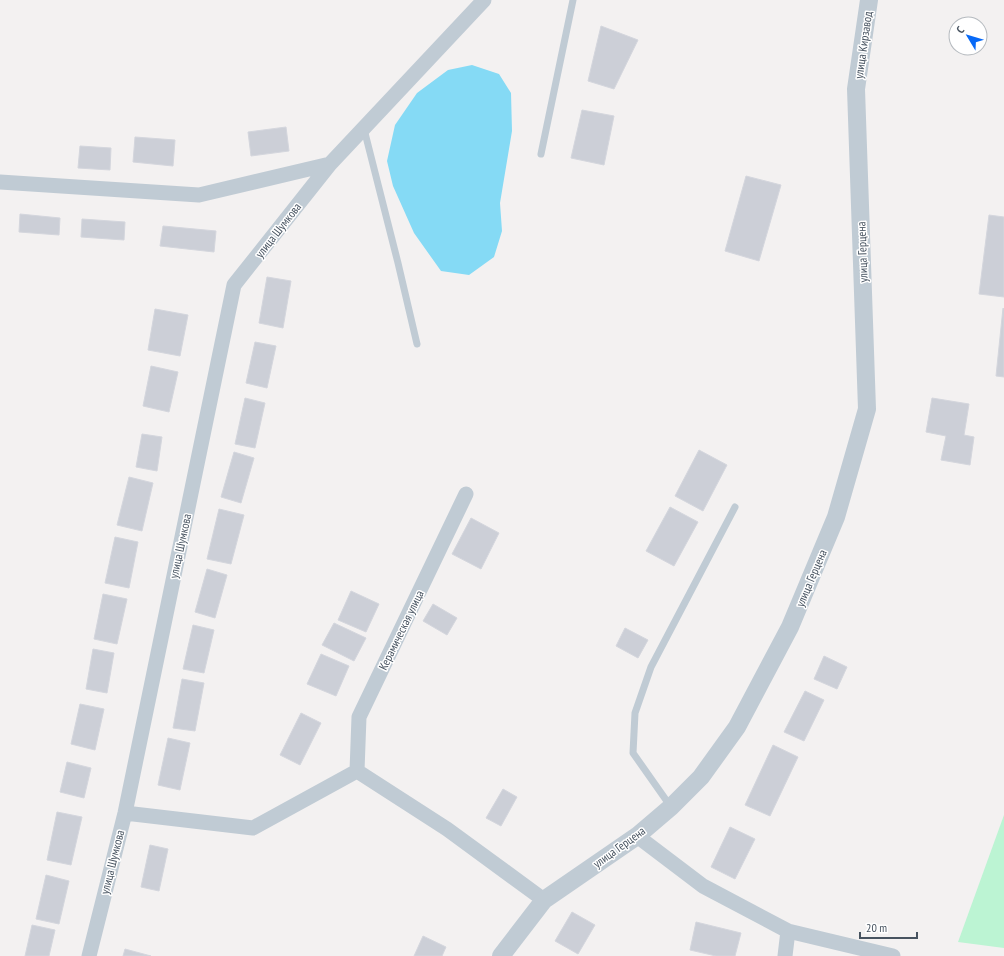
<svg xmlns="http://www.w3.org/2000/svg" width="1004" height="956" font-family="'PT Sans Narrow',sans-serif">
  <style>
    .green { fill: #bcf4d3 }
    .water { fill: #85daf5 }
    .building { fill: #cccfd7; stroke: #d4d6dd }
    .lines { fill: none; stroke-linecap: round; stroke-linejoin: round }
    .service { stroke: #c0cbd4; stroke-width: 7 }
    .minor { stroke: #c0cbd4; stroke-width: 15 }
    .tertiary { stroke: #c0cbd4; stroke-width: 18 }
    .labels { text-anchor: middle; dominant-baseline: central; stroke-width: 3; stroke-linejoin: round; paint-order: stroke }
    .street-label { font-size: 12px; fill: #475360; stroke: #fff }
  </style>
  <rect width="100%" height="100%" fill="#f3f1f1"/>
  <path class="green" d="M1004,815V948L958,942Z"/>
  <path class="water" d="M472,65L499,74L511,93L512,131L500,203L502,231L494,257L469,275L441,271L414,233L393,186L387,161L395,125L417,93L448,70Z"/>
  <path class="building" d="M601,26L638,40L614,89L588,81Z
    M582,110L614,116L604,165L571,158Z
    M286,127L289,151L251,156L248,132Z
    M135,137L175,140L173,166L133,162Z
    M80,146L111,148L110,170L78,168Z
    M746,176L781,185L759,261L725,251Z
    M20,214L60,218L59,235L19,232Z
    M989,215L1004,217V297L979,294Z
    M82,219L125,222L124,240L81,237Z
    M163,226L216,231L214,252L160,246Z
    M267,277L291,281L283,328L259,323Z
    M1003,308L1004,309V377L996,376Z
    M155,309L188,315L180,356L148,350Z
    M255,342L276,346L267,388L246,383Z
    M151,366L178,372L169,412L143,406Z
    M245,398L265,403L255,448L235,444Z
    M932,398L969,404L964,435L974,437L970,465L941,460L946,436L926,432Z
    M142,434L162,437L157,471L136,467Z
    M699,450L727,465L703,511L675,496Z
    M234,452L254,458L241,503L221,497Z
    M129,477L153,483L142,531L117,525Z
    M670,507L698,522L674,566L646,551Z
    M219,509L244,515L231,564L207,559Z
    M471,518L499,533L481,569L452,554Z
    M115,537L138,542L129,588L105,583Z
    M207,569L227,575L215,618L195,612Z
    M351,591L379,604L366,632L338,620Z
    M103,594L127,599L117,644L94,639Z
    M433,604L457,618L447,635L423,621Z
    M334,623L366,638L354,661L322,645Z
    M193,625L214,630L204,673L183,669Z
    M625,628L648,640L638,658L616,646Z
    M93,649L114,653L107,693L86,689Z
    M321,654L349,666L336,696L307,684Z
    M824,656L847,667L837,689L814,679Z
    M182,679L204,683L195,731L173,728Z
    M805,691L824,700L804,741L784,732Z
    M80,704L104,709L95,750L71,744Z
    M301,713L321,723L300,765L280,755Z
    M168,738L190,743L180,790L158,785Z
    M773,745L798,757L770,816L745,805Z
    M67,762L91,768L84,798L60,792Z
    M503,789L517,797L501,826L486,818Z
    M57,812L82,817L71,865L47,860Z
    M730,827L755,839L735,879L711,867Z
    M150,845L168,849L159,891L141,887Z
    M46,875L69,881L59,924L36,919Z
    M572,912L595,925L578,954L555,941Z
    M696,922L741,933L735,956H716L690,950Z
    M32,925L55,930L49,956H25Z
    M423,936L446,947L442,956H414Z
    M125,949L151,956H123Z"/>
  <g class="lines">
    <path class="service" d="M364,129L398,263L417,344
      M541,154L573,0
      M671,807L633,753L635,713L651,667L735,507"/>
    <path class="minor" d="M0,182L199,195L330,164
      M357,771L359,717L466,494
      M125,813L253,828L357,771L447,829L544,900
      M637,836L703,886L788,931L893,956
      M89,956L125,813L234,285L330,164L484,0
      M785,956L788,931"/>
    <path class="tertiary" d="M501,956L544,900L637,836L671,807L701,777L737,727L790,627L836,517L867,409L856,89L869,0"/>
  </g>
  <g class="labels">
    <g class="street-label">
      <text transform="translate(863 45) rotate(-82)">улица Кирзавод</text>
      <text transform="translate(278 230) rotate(-52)">улица Шумкова</text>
      <text transform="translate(862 252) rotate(-92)">улица Герцена</text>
      <text transform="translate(180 546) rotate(-78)">улица Шумкова</text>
      <text transform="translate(811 578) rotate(-67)">улица Герцена</text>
      <text transform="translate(401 630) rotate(-64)">Керамическая улица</text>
      <text transform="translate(619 847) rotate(-36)">улица Герцена</text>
      <text transform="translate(112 862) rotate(-76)">улица Шумкова</text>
    </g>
  </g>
  <g transform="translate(968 36) rotate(308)"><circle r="19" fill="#ffffff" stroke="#b5babf"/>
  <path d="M0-3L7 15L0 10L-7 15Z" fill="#0769f7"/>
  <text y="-6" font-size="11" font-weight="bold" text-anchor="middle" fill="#475360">С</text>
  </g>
  <path d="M860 932v6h57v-6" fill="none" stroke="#475360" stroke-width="2"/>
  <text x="866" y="932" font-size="12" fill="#475360" stroke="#ffffff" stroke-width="3" paint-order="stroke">20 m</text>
</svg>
